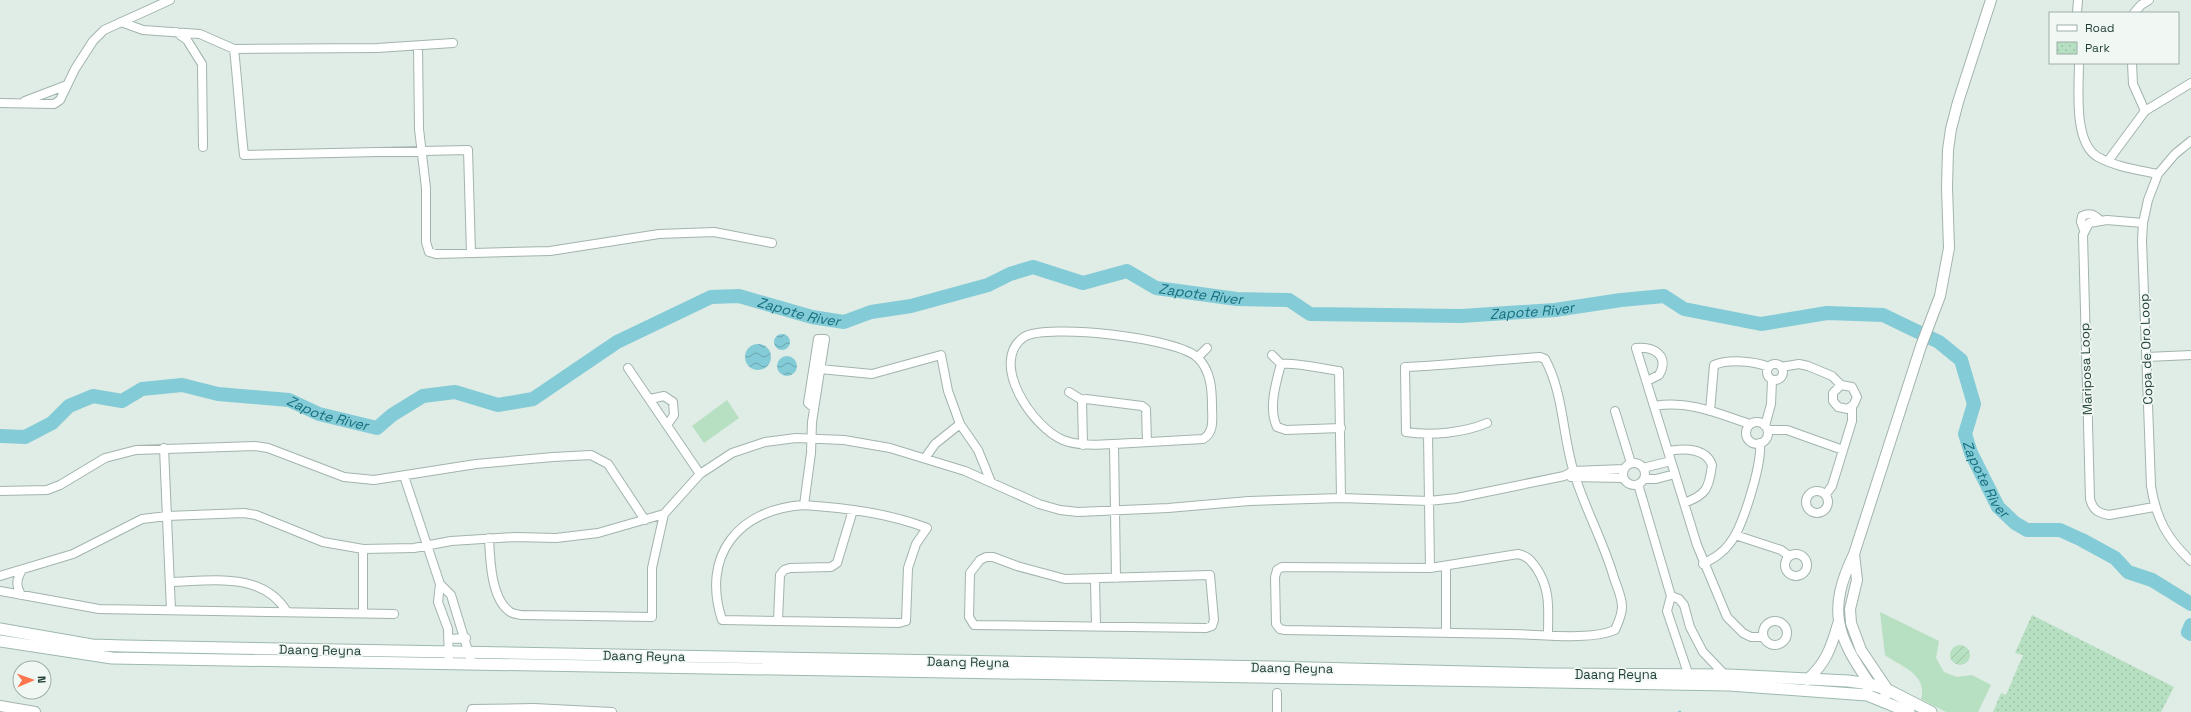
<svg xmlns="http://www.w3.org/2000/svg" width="2191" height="712" font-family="'Space Grotesk',sans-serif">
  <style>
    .grass { fill: #b7dfc1 }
    .park { fill: url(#park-dots) }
    .garden { fill: url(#garden-furrows) }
    .water { fill: url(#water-waves) }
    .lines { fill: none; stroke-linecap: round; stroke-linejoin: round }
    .stream { stroke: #83cbd6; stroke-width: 2.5 }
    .river { stroke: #83cbd6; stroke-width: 14 }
    .minor-casing { stroke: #a2b4ad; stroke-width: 10 }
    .tertiary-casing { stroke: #a2b4ad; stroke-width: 12 }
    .secondary-casing { stroke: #9db9af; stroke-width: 13 }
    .minor { stroke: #fff; stroke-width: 8 }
    .tertiary { stroke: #fff; stroke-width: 10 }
    .secondary { stroke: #fff; stroke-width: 11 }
    .labels { text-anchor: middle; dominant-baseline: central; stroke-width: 3.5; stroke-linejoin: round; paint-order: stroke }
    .street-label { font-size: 13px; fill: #1f3e35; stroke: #f1f8f4 }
    .water-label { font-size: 14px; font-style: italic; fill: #156e7e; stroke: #f1f8f4 }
  </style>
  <defs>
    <pattern id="park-dots" width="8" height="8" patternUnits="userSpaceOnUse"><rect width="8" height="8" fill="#b7dfc1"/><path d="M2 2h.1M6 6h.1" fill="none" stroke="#9dc0a6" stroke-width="1.8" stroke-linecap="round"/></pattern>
    <pattern id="garden-furrows" width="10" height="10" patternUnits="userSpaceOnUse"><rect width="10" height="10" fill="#b7dfc1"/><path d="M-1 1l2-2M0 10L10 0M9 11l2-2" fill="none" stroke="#9dc0a6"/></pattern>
    <pattern id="water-waves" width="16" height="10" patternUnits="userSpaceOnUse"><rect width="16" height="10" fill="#83cbd6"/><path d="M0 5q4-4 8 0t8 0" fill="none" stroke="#6ba6ae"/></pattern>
  </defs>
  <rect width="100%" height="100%" fill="#e0ece6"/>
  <path class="grass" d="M727,400L739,418L704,443L692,426Z
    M1880,612L1939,641L1936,658L1944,672L1957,677L1972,675L1991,685L1978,712H1946L1921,699C1928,674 1901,667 1885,655Z"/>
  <path class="park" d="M2032,615L2174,687L2161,712H1993L2001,693L2006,695L2023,655L2015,653Z"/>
  <path class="garden" d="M1950 655a10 10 0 1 1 20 0a10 10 0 1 1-20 0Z"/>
  <path class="water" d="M774 342a8 8 0 1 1 16 0a8 8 0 1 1-16 0Z
    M745 357a13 13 0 1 1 26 0a13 13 0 1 1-26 0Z
    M777 366a10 10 0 1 1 20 0a10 10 0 1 1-20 0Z"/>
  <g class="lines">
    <path class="stream" d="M1679,712H1680"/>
    <g class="river">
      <path id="s1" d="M0,436L25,437L52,423L69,406L93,396L122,401L142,389L182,385L218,394L289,400L319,414L377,428L392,415L423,396L455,392L498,405L533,399L617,342L711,297L739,296L812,317L844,322L871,312L911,306L988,285L1010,274L1033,267L1083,283L1127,271L1156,288L1237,299L1289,300L1310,314L1461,316L1555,310L1621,300L1664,296L1684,309L1761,324L1827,313L1883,315L1939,342L1961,360L1974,404L1965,434L1971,453L1998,507L2015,523L2027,530H2060L2082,540L2115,558L2128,572L2152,580L2191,604"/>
      <path d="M2191,625L2188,632L2191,634"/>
    </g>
    <g class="minor-casing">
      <path id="minor" d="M2077,13L2078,0
        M2134,13L2141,5L2149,0
        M121,22L143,30L200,34L234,49L377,48L453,43
        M176,32L187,40L202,64L203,147
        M418,46L419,129L426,188V242L429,252L436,254L550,251L659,234L714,232L772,243
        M234,49C238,85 240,120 244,155L468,150L471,253
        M2079,63C2079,88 2073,143 2098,157C2116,167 2139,170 2158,174
        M2132,63L2133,84L2145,111
        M25,101L67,85
        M0,103L54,104L60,100L75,69L93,41L104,30L170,0
        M2191,141L2175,154L2158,174L2148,200L2143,223L2142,241L2151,486C2156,518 2167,539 2191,561
        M2108,161L2145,111L2191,83
        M2143,223L2107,220L2089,223L2083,235L2090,499C2093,510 2098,513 2109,515L2154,507
        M2084,230L2081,222L2082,216C2090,212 2094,215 2100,220
        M1272,355L1281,364
        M1198,357L1207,348
        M2147,357L2191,355
        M1767 372a8 8 0 1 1 16 0a8 8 0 1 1-16 0Z
        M1781,367L1799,364L1808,366L1832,376L1841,385L1852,387L1857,397L1854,404L1848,409L1838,407L1833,401V393L1841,385
        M628,368L700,474
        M820,369L872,374L941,355L948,391L960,424L978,450L991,482
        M1647,381L1659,375C1670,356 1654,346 1636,348L1697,545L1727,617L1743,633L1751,637H1763
        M1069,392L1082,400
        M650,399L664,396L673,402L674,415L667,425
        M1655,406C1689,400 1719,414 1750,424
        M1615,411L1631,463
        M1710,411L1714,365C1729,359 1754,361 1769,367
        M1746 433a11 11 0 1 1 22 0a11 11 0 1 1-22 0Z
        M1487,423C1463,433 1431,436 1406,432L1405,367C1450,365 1495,360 1540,357L1545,359C1565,396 1562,440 1576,479C1587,513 1604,543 1614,578C1617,587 1622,597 1622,607C1622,615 1618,623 1615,630C1589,641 1538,634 1510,634C1435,632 1360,632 1285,630L1280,629L1276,624L1275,577L1277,570L1282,567L1430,568L1518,554C1528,556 1531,561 1537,569C1551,591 1548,610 1548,635
        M1765,426L1771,404L1772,380
        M1341,428L1286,430L1277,427C1268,408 1276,383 1281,364C1296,362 1323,369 1339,371L1341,498
        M1768,430H1787L1843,450
        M1428,434L1430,568
        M1114,444L1203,439C1215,432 1212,418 1212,406C1212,390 1211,371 1198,358C1180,338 1047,323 1024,337C988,362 1033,428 1063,440C1079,446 1096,445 1114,444L1116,578
        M1083,445L1082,400L1086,399L1142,406L1146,409L1147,442
        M164,448L171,610
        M1669,451C1684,448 1706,448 1712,465C1709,489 1706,495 1684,503
        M925,458L935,444L960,424
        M1623 474a11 11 0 1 1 22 0a11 11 0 1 1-22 0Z
        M1643,468L1671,461
        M404,476L440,584L451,595L472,664
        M1571,477L1623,478
        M1644,479H1656L1675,474
        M1638,484L1671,596L1667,611L1690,679
        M1806 502a11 11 0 1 1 22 0a11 11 0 1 1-22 0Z
        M0,491L47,490L60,485L105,458L136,450L255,446L268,448L344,477L374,480L476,464L553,457L591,455L608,464L645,520
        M1826,494L1832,486L1852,421V407
        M804,505C738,509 701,556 722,620L899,623L906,621L908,568L916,544L927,528C888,513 846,508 804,505L811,453L812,422L825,339H818L808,403L814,408
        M1735,535L1781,550L1789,556
        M489,538C490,559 491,598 509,611C512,614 517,614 521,615L652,617V568L664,514
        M1785 565a11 11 0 1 1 22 0a11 11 0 1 1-22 0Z
        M986,557H993L1017,566L1065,579L1210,575L1214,620L1212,626L1206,628L974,625L969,617L970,573L980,560Z
        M1703,564C1714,558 1723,553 1730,543C1743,527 1762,464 1760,443
        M0,576L73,554L142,519L167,516L244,513L256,515L323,542L363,549L414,548L451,541L515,537L556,538L598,533L664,514L700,474L732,453L765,442L796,438L844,440L890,448L965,471L1039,504L1060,510L1078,512L1168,508L1249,501L1341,498L1429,501L1457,498L1564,476L1573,471L1624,469
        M1095,580L1096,626
        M170,582C210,581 263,571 287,612
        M440,584L438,602L448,629L449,664
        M0,591L99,609L394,614
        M21,595C16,585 16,580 22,570
        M1671,596L1679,599L1684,605L1690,627L1703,652L1728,678
        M363,613V549
        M778,620L780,575L784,570L790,568L831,567L837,563L853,510
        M1763 633a12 12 0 1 1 24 0a12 12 0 1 1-24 0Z
        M1446,633V567
        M449,639L466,638
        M1277,693V712
        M471,712L472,709L534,708L612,712"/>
    </g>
    <g class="tertiary-casing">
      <path id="tertiary" d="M1854,554L1857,580L1850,609L1851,623L1861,650L1888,690L1883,700
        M1807,680C1826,663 1831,648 1838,624
        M1868,689L1870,684C1836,635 1827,610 1854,554L1921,346L1940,296L1949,248L1947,187L1948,150L1951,129L1958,102L1991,0
        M0,706L35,712"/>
    </g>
    <g class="secondary-casing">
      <path id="secondary" d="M0,629L92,645L124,646L1273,667L1547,674L1728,675L1848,681L1870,684L1888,690L1931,712
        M0,641L112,658L1729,685L1867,695L1909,712"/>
    </g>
    <use href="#minor" class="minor"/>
    <use href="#tertiary" class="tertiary"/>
    <use href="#secondary" class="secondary"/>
  </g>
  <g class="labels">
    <g class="street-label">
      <text transform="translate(2146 349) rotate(-92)">Copa de Oro Loop</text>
      <text transform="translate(2086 369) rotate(-92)">Mariposa Loop</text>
      <text transform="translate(320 650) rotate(1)">Daang Reyna</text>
      <text transform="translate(644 656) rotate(1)">Daang Reyna</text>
      <text transform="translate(968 662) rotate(1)">Daang Reyna</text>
      <text transform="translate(1292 668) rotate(1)">Daang Reyna</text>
      <text x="1616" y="674">Daang Reyna</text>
    </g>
    <g class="water-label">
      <text stroke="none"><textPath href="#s1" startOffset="1285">Zapote River</textPath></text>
      <text stroke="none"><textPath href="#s1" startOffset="864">Zapote River</textPath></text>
      <text stroke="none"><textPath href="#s1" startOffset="1621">Zapote River</textPath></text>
      <text stroke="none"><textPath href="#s1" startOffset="348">Zapote River</textPath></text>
      <text stroke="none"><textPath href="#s1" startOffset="2197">Zapote River</textPath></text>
    </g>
  </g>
  <rect x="2049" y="12" width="130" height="52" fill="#f1f8f4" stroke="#9daea8"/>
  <rect x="2057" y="25" width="20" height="6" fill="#ffffff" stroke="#9daea8"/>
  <text x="2085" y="32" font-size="12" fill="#1f3e35">Road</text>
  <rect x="2057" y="42" width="20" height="12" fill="url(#park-dots)" stroke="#9daea8"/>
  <text x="2085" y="52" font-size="12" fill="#1f3e35">Park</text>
  <g transform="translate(32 680) rotate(88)"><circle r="19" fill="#f1f8f4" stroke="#9daea8"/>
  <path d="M0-3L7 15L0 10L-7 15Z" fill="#fd754d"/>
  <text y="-6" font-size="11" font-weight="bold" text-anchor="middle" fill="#1f3e35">N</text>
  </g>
</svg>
